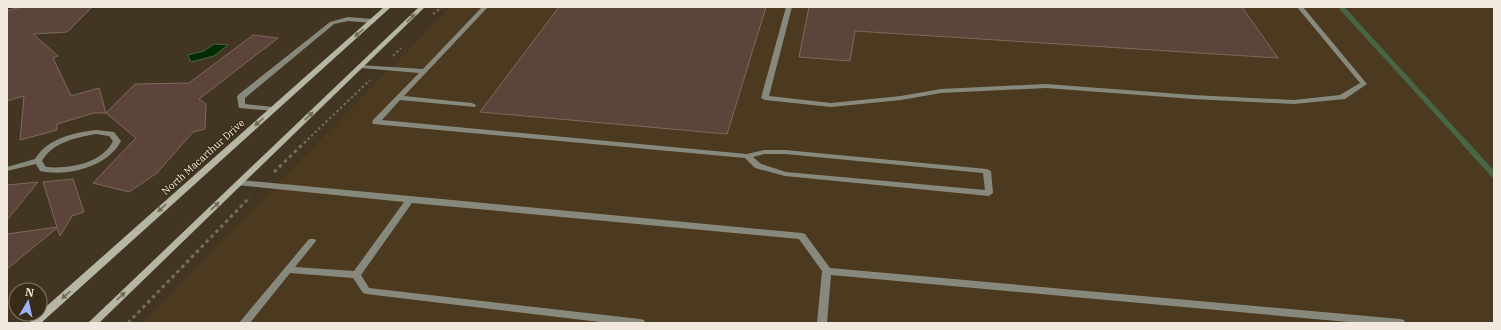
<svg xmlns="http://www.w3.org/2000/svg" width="1501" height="330" font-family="'IBM Plex Serif',serif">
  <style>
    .built { fill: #4b3a20 }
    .water { fill: #002c02; stroke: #486544 }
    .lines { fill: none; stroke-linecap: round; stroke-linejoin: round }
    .stream-far1 { stroke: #486544; stroke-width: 5 }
    .stream { stroke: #486544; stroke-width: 6 }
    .building { fill: #5c443a; stroke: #81685d }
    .path-far1 { stroke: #786d5c; stroke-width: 2; stroke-dasharray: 2.5 2.5; stroke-linecap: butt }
    .path { stroke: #786d5c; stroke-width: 3; stroke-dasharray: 3.5 3.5; stroke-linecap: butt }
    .lane { fill: #88897d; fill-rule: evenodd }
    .street { fill: #88897d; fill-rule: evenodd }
    .secondary { fill: #b5b6a4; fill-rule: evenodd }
    .oneway { fill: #706a57 }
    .labels { text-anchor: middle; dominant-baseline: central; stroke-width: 3; stroke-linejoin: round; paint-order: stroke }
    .street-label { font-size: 10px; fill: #f1e9dd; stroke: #382b18 }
  </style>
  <rect width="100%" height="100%" fill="#423522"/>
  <path class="built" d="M450,7H1494V323H142Z"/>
  <path class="water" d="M214,44L228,45L214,56L191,62L188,55L204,51Z"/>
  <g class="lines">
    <path class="stream-far1" d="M1341,7L1465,143"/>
    <path class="stream" d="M1464,142L1494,175"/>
  </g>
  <path class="building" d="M21,7H92L67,32L33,34L58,56L53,58L71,96L99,88L106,113H94L57,124V130L20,140L24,96L7,101V11Z
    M559,7H766L727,134L480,112Z
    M809,7H1242L1278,58L855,31L850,61L799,57Z
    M253,35L278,38L199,99L206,104L205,129L193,132L157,173L129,192L93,183L136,138L106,113L135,84L189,83Z
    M73,179L84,212L72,216L60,236L57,228L7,269V234L57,227L43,182Z
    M38,182L7,220V185Z"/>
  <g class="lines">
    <path class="path-far1" d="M433,14L442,7
      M393,56L401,48
      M304,143L370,80"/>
    <path class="path" d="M274,172L305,142
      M128,323L250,197"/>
    <path class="lane" d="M482,7H488L404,96L472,103L476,105L475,107L400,100L382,120L747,154L764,150H785L987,169L991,171L993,193L989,196L785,176L755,168L745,158L373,124L372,122L373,120L419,73L361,68L359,67V65L423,69ZM764,154H785L983,173L985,190L786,172L761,164L753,157Z
      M786,7H792L769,96L831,103L901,96L941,89L1046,84L1193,95L1294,100L1340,95L1360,83L1297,7H1303L1367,84L1345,99L1294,104L1193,99L1046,88L941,93L901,100L831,107L765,100L761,98Z
      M348,17L373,19L376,21L373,23L348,21L334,24L245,98V104L273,107H276L277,109L276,111L239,108L237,97L238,95L330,22Z
      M240,180L802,233L805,234L830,268L1400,319L1404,320L1405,323H1359L831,275L827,323H817L822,271L799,239L412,203L361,275L369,288L640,319L644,320L645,323H608L366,294L363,293L353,278L290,273L250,323H239L309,239H315L316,241L295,267L354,271L404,202L237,185L236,183Z"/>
    <path class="street" d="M96,130L114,132L121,141C108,167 67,177 40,171L36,164L7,171V167L35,159C48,138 73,133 96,130ZM96,134L109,136L113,141C102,164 68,169 46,167L42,161C53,142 75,138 96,134Z"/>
    <path class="secondary" d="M384,7H391L41,323H29L38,314H40V312Z
      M419,7H425L99,323H88Z"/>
  </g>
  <defs><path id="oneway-solid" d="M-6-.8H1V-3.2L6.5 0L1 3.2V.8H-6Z"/></defs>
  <g class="oneway">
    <use href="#oneway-solid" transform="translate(411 18) rotate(-44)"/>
    <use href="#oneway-solid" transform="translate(359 33) rotate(138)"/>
    <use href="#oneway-solid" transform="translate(309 116) rotate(-44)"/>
    <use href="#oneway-solid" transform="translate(259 122) rotate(138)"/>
    <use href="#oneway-solid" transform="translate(215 206) rotate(-44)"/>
    <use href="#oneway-solid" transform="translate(162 208) rotate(138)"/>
    <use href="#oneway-solid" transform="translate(66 295) rotate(138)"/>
    <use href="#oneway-solid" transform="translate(121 296) rotate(-44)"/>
  </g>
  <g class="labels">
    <g class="street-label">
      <text transform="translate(203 157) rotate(-42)">North Macarthur Drive</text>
    </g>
  </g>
  <rect width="1501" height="330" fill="none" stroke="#f1e9dd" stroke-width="16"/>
  <g transform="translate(28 302) rotate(9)"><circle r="19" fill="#382b18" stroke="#827767"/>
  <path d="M0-3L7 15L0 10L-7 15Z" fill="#9eb4fd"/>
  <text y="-6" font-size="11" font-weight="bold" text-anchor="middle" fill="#f1e9dd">N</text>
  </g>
</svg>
